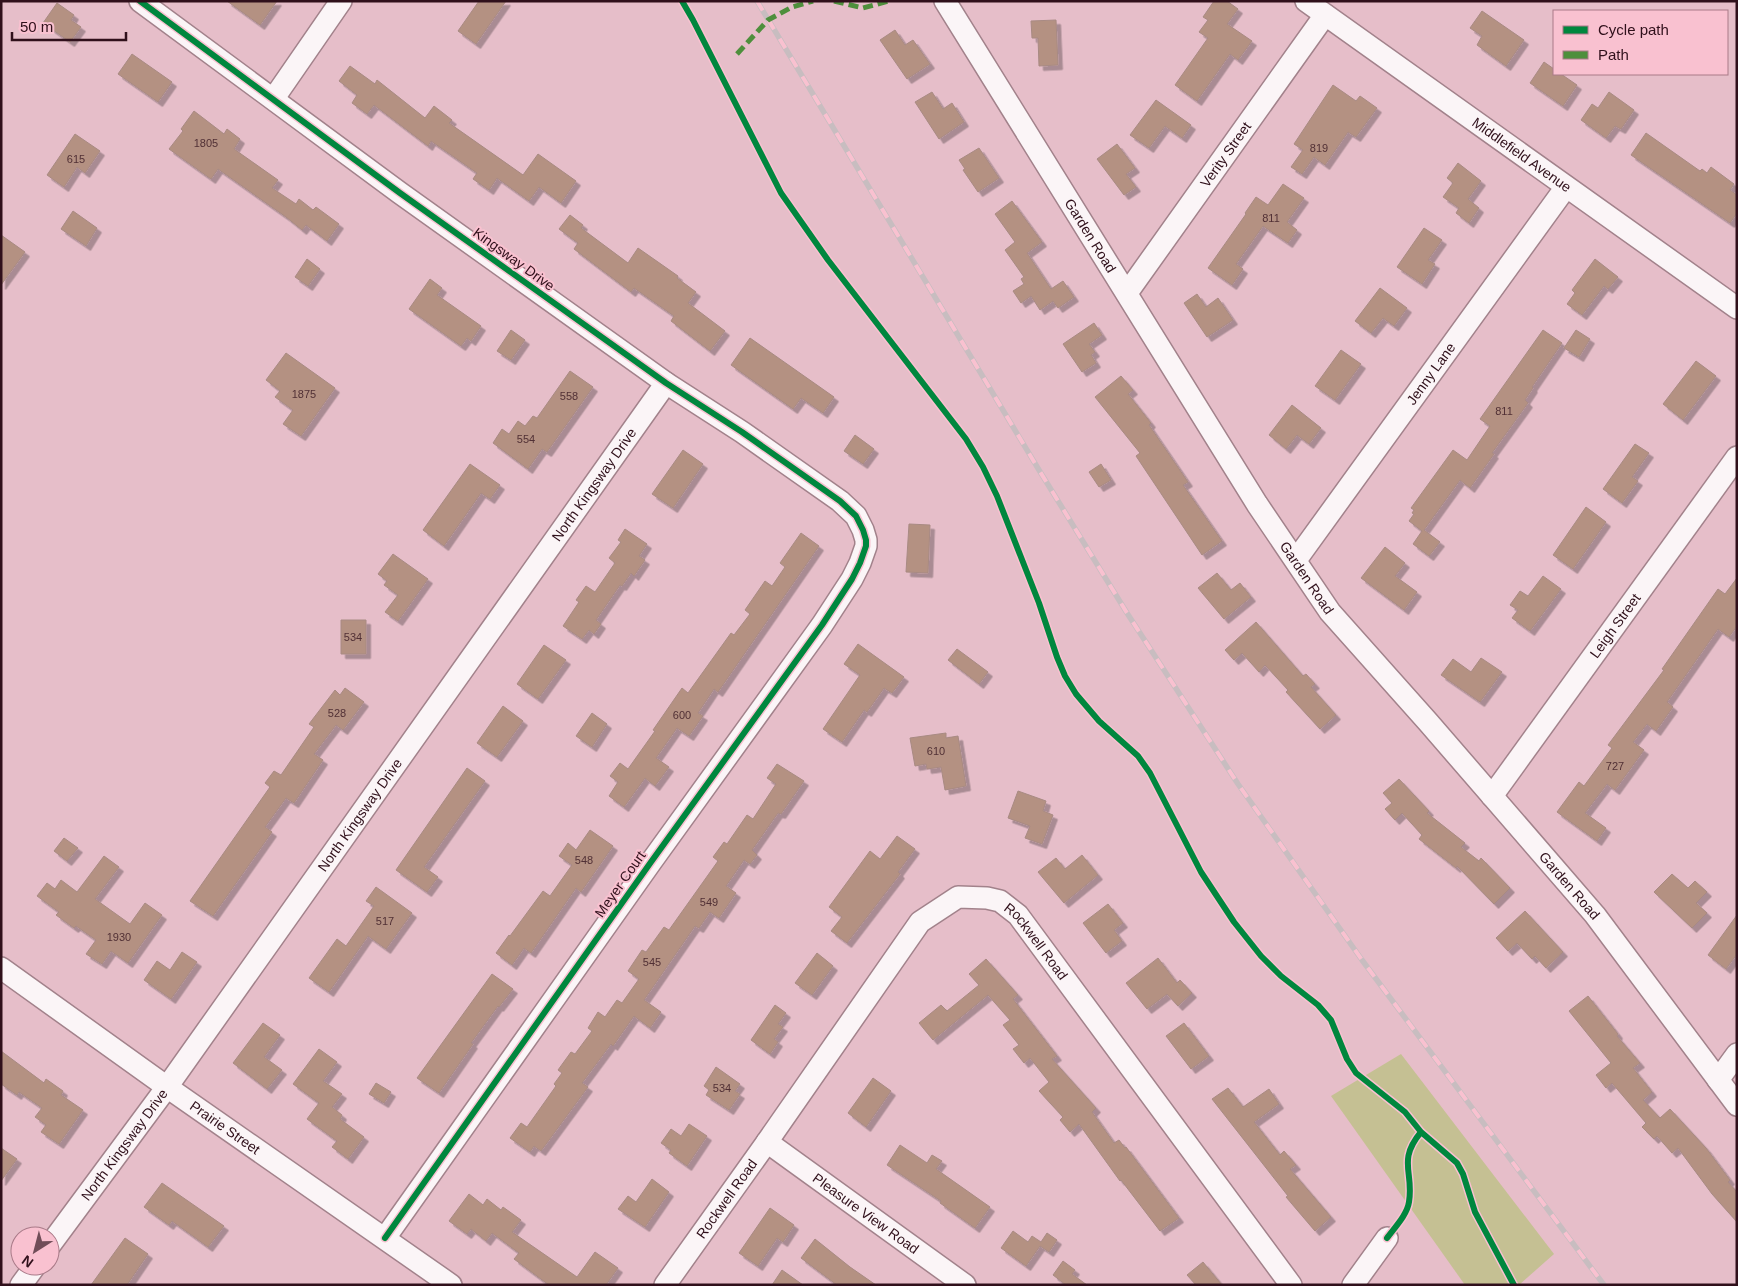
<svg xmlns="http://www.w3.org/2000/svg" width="1738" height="1286" font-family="Helvetica,sans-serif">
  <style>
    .green { fill: #c5c093 }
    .building { fill: #b49182; stroke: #a88a83; filter: url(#shadow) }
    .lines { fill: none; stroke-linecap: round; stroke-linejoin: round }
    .minor-casing { stroke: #a2828b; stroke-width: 24 }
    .minor { stroke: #fbf5f7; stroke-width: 21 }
    .rail-casing { stroke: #c8bdc0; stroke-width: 5.5 }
    .rail { stroke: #f9c1d0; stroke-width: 4; stroke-dasharray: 11; stroke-linecap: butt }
    .quiet { stroke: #4e8f3c; stroke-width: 5; stroke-dasharray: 10 5; stroke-linecap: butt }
    .cycleway-casing { stroke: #f9c1d0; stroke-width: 9 }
    .cycleway { stroke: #00873e; stroke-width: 6 }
    .labels { text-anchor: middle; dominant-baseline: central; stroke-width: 4; stroke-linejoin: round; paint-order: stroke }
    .number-label { font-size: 11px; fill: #513035 }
    .street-label { font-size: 14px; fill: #30101b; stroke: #f9c1d0 }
  </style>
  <defs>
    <filter id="shadow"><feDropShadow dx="4.5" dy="4.5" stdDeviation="0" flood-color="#0004"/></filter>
  </defs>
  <rect width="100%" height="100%" fill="#e6bec9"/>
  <path class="green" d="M1401,1054L1554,1254L1519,1285H1465L1331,1096Z"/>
  <path class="building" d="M227,1H277L260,25Z
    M479,1H506L476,44L458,31Z
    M1214,1H1227L1238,9L1227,24L1252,41L1238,60L1230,54L1197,101L1175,85L1208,38L1199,32L1208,20L1203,17Z
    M57,3L74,15L71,20L81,27L70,42L43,23Z
    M1482,11L1524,40L1506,66L1477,45L1482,36L1470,28Z
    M1056,20L1058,65L1039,66L1038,38H1032L1031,21Z
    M895,30L905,45L913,40L930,64L907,79L880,40Z
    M132,54L172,82L158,102L118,74Z
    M1544,62L1554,69V74H1561L1577,85L1563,106L1530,83Z
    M350,66L375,84L377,80L425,118L434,106L452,120L449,123L523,175L538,154L576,181L561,203L539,187L529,201L497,178L489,190L473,179L477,173L431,141L428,146L374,105L367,114L352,103L357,95L339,81Z
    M1333,85L1356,101L1360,96L1377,108L1356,137L1348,132L1325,165L1314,157L1302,174L1291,167L1303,150L1294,144Z
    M932,92L943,109L952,103L964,122L939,139L915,102Z
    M1609,92L1634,110L1621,129L1615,126L1606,138L1581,120L1592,104L1598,108Z
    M1156,100L1191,125L1182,138L1165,126L1149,148L1130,135Z
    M194,111L224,134L227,129L240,139L234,149L278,180L272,188L296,204L299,199L313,210L316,207L339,224L327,241L306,225L302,230L286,217L218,169L211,179L169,149L183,131L181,129Z
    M1646,133L1700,171L1702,169L1707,173L1711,167L1734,184L1730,190L1737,195V213L1730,223L1631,155Z
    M75,134L100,151L85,173L77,167L64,187L47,175Z
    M1117,144L1135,168L1126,174L1136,187L1124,195L1097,159Z
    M979,148L999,178L978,192L963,170L965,169L959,160Z
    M1458,163L1481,181L1468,199L1479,208L1469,223L1456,213L1459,208L1443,197L1453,183L1447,178Z
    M1283,184L1304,198L1287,222L1297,230L1288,243L1263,226L1236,264L1243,269L1232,285L1208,268L1246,214L1245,213L1256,197L1268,205Z
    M1012,201L1042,242L1027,253L1051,289L1063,281L1074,297L1058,308L1053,301L1040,310L1031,296L1021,303L1013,291L1024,284L1021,279L1024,277L1005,250L1015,242L995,214Z
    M73,211L97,228L86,246L61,229Z
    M570,215L583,225L581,228L628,263L638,248L678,276L677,278L696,292L688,303L725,331L710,351L671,321L674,316L634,288L631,292L574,249L578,243L559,229Z
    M1424,228L1442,240L1428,260L1435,264L1422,284L1397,267Z
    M1,235L25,252L1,285Z
    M307,259L320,269L308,286L295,277Z
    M1595,259L1618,277L1608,289L1604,286L1582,315L1567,304L1575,293L1572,290Z
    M430,279L442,288L437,295L481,326L471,341L467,338L461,346L409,309Z
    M1380,288L1407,308L1394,326L1383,318L1371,333L1355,321Z
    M1197,294L1206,307L1218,298L1233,320L1207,337L1184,303Z
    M1094,323L1102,335L1089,344L1095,352L1091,355L1096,363L1082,372L1063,344Z
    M511,330L525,340L511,360L497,351Z
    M1543,330L1562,343L1532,387L1533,388L1525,400L1528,403L1492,453L1494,454L1470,488L1460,480L1424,530L1440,542L1429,556L1413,544L1422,531L1409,521L1414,514L1412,513L1414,510L1411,508L1453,450L1467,460L1490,426L1480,419Z
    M1576,330L1590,339L1579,357L1564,348Z
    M750,338L834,397L823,413L801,398L793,409L731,365Z
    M1341,350L1361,364L1335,400L1315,386Z
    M286,353L335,388L301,436L283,424L293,410L275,397L280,391L266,380Z
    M1696,361L1716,376L1683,420L1663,404Z
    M570,371L593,387L547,452L542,449L528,469L493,443L502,429L509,434L518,421L525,426L533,416L537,418Z
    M1121,376L1133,390L1128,394L1151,423L1149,425L1188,482L1183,485L1222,541L1202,555L1136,456L1140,453L1095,397Z
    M1292,405L1321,428L1309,444L1297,435L1286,449L1269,435Z
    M855,435L874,449L863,464L844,451Z
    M1635,444L1649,453L1632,477L1638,481L1622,503L1603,489Z
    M683,450L703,464L673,508L652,494Z
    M470,464L500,485L490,499L481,493L444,546L423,530Z
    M1101,464L1111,480L1099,487L1089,472Z
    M1586,507L1606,522L1573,569L1553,555Z
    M909,524L930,525L928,573L906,572Z
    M625,529L647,544L639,556L645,560L634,576L631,573L622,586L620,585L596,620L601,624L594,634L589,630L582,639L563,626L579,602L576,600L586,586L595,592L615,563L609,558L621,542L618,540Z
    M801,533L819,546L718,692L714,689L698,713L703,716L689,736L677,728L656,758L669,767L655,786L645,778L624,807L609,796L618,782L610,776L620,763L628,769L655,731L653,730L682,688L688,693L731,633L734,635L750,614L745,610L765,581L772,586L785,567L780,563Z
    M1385,547L1405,563L1395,576L1417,592L1404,610L1361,578Z
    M393,554L428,579L398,621L385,612L398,595L384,585L387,581L378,574Z
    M1217,573L1231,590L1240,583L1251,597L1224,619L1198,588Z
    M1543,576L1561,589L1530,631L1512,618L1518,610L1510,605L1520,591L1528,596Z
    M1737,578V626L1729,637L1718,629L1667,702L1673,707L1656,731L1647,724L1633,742L1644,750L1615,790L1607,784L1585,813L1606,828L1597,841L1557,812L1579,782L1584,786L1612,748L1608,745L1664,670L1662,669L1718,589L1725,594Z
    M341,620H366V654H341Z
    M1256,622L1303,676L1306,674L1315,684L1311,687L1336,715L1320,729L1286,692L1288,690L1265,665L1259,672L1242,653L1234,660L1225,650Z
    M858,644L904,677L892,693L884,688L867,712L864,710L842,742L823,729L860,675L844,664Z
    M544,645L566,660L538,699L517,684Z
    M957,649L988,672L979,684L948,660Z
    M1481,658L1502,672L1480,702L1441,675L1453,659L1471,672Z
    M345,688L364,702L343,730L336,725L314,754L323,760L294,803L286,798L265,827L272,832L213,916L190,901L270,787L265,783L274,771L281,775L314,727L309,724L335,690L340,695Z
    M503,706L523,721L497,757L477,743Z
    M592,713L607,724L592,747L576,736Z
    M946,733V738L958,736L966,786L945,790L941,767L927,769L926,764L915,766L910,738Z
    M777,764L804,781L781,814L778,813L752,850L757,855L750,864L744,860L726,886L736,893L719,918L710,912L699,928L695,926L644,1000L661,1012L650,1028L634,1016L613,1046L611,1044L582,1083L588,1087L541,1151L534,1146L530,1152L510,1138L521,1123L527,1127L556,1086L554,1084L562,1073L558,1070L571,1052L575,1054L592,1031L588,1028L598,1012L605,1017L617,1000L622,1003L639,979L628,971L642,950L646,952L664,927L669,930L718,861L713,857L724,842L727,844L747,815L753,819L776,784L767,778Z
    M467,768L485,781L424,867L438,877L427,892L396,870Z
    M1399,779L1429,811L1427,813L1465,843L1461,847L1479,861L1481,858L1510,888L1494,904L1457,866L1456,868L1419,839L1422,835L1402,813L1395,820L1385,809L1392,803L1383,793Z
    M1018,791L1046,801L1043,811L1053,815L1042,844L1025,838L1030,826L1008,818Z
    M590,830L613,846L581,892L576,888L531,953L524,948L512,965L496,953L509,935L510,936L543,891L550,896L572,865L559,856L568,843L576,850Z
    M897,836L915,849L898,872L900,874L847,943L831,931L842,917L829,907L870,851L880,859Z
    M64,838L78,848L67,861L54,851Z
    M1082,855L1098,875L1064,903L1038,872L1056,858L1065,869Z
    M104,856L119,867L95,899L130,924L145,903L162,915L128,963L111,951L102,964L86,954L96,940L76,926L74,928L56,915L59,912L37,896L47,883L55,889L61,880L77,892Z
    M1672,874L1688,888L1695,881L1707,892L1696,903L1707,913L1692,928L1654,892Z
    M376,887L412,913L386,949L368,936L329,992L309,978L337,939L346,946L374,906L366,901Z
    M1108,904L1123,923L1114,930L1122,941L1106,953L1083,923Z
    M1525,911L1563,952L1546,968L1535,956L1532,959L1517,943L1508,951L1496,938Z
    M1737,915V954L1726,969L1708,955Z
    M182,952L197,962L171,999L144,980L157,961L170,970Z
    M817,953L833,966L812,995L795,983Z
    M1158,958L1177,983L1180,980L1192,993L1178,1006L1167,994L1147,1009L1126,983Z
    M986,959L1018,995L1013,999L1057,1056L1052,1059L1096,1108L1092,1112L1114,1143L1119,1140L1125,1148L1126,1147L1179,1218L1160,1231L1121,1180L1120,1181L1079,1124L1070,1132L1060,1120L1063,1117L1039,1091L1049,1082L1030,1058L1024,1063L1013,1049L1019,1045L1003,1025L1010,1020L988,995L933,1040L919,1023L941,1005L947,1011L979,985L969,974Z
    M492,974L513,989L499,1007L498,1006L471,1043L473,1044L439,1093L417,1078Z
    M1588,996L1618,1034L1617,1036L1640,1063L1633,1068L1652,1092L1643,1100L1660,1118L1670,1109L1706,1148L1730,1180L1728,1182L1737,1192V1222L1712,1194L1678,1148L1672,1153L1657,1136L1654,1139L1642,1127L1646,1123L1612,1083L1606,1088L1596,1075L1611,1063L1569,1011Z
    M775,1005L786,1013L778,1024L783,1027L774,1039L778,1042L770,1054L751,1040Z
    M263,1023L280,1035L264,1057L282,1070L267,1089L233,1063Z
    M1184,1023L1209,1056L1191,1069L1166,1036Z
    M319,1049L337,1062L323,1081L342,1094L332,1107L342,1115L340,1119L364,1137L348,1159L332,1147L337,1141L307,1119L319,1103L293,1084Z
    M1,1051L44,1083L46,1079L63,1091L61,1095L83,1110L59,1144L41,1132L46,1125L35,1117L42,1108L19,1092L17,1095L1,1084Z
    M716,1067L740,1084L735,1091L740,1094L729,1110L706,1095L709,1090L704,1086Z
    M873,1078L891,1091L866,1127L848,1113Z
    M376,1083L391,1092L384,1103L369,1094Z
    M1228,1088L1243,1107L1269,1089L1279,1104L1254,1122L1280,1155L1284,1151L1296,1165L1290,1169L1331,1217L1315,1231L1286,1197L1288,1196L1212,1099Z
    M689,1124L707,1136L687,1166L669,1153L671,1150L661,1143L671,1129L681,1136Z
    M900,1145L927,1163L932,1155L942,1161L936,1169L990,1207L975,1228L940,1203L941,1201L887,1165Z
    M1,1148L17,1159L1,1181Z
    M652,1179L669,1192L645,1227L618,1209L628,1196L636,1202Z
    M162,1183L224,1226L208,1247L172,1221L169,1225L144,1207Z
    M469,1194L483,1205L487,1199L501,1210L503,1207L521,1220L512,1232L577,1277L595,1252L618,1268L606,1285H549L514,1259L519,1253L492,1233L486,1241L471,1229L467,1234L449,1221Z
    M770,1208L794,1225L783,1242L777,1238L758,1266L739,1253Z
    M1013,1231L1028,1242L1032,1236L1041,1242L1047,1233L1057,1240L1049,1252L1040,1246L1026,1266L1001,1248Z
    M125,1238L148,1254L127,1285H91Z
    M815,1239L850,1267L876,1285H837L801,1258Z
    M1063,1261L1075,1270L1072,1274L1087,1285H1066L1053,1275Z
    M1203,1262L1222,1285H1196L1187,1275Z
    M782,1270L803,1285H772Z"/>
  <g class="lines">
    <g class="minor-casing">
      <g id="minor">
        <path d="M140,1L400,193L666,383L742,432L840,501L856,516L863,530L866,540V546L860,563L852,579L822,625L651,862L385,1238"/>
        <path id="s1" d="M945,1L1257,504L1330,612L1428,722L1595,915L1737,1105"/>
        <path id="s2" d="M1306,1L1737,308"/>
        <path d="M274,98L341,1"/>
        <path id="s3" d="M1127,293L1325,15"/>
        <path id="s4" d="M1296,560L1566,187"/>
        <path id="s5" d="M1492,796L1737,457"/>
        <path id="s6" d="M1,968L167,1087L451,1285"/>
        <path d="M1718,1080L1737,1054"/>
        <path id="s7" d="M767,1142L965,1285"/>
        <path id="s8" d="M50,1245L167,1087L666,383"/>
        <path d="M21,1285L35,1266"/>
        <path id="s9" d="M665,1285L767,1142L920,922L958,897L987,898L1000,901L1018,915L1291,1285"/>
        <path d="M1353,1285L1387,1238"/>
      </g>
    </g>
    <use href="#minor" class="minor"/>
    <g class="rail-casing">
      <path id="rail" d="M757,1L1039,470L1127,613L1238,784L1362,960L1604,1285"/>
    </g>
    <use href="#rail" class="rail"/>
    <path class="quiet" d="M834,1L863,8L889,1
      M737,54L768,20L792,7L813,1"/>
    <g class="cycleway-casing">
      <path id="cycleway" d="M140,1L400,193L666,383L742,432L840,501L856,516L863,530L866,540V546L860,563L852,579L822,625L651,862L385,1238
        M682,1L693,20L781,193L828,260L966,439L983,467L997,496L1039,603L1057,657L1065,676L1076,694L1099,721L1138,756L1150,773L1201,872L1234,922L1261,956L1281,976L1318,1005L1331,1020L1347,1059L1356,1073L1405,1112L1421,1132L1457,1163L1463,1174L1475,1212L1514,1285
        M1387,1238C1395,1227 1407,1215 1409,1202C1414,1172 1397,1161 1421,1132"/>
    </g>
    <use href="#cycleway" class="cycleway"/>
  </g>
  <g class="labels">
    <g class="number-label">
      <text x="206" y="143">1805</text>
      <text x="1319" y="148">819</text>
      <text x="76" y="159">615</text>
      <text x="1271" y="218">811</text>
      <text x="304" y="394">1875</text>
      <text x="569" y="396">558</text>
      <text x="1504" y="411">811</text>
      <text x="526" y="439">554</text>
      <text x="353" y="637">534</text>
      <text x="337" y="713">528</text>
      <text x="682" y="715">600</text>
      <text x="936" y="751">610</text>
      <text x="1615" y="766">727</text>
      <text x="584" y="860">548</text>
      <text x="709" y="902">549</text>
      <text x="385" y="921">517</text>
      <text x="119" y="937">1930</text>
      <text x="652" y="962">545</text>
      <text x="722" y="1088">534</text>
    </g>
    <g class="street-label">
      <text stroke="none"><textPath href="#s3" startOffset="170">Verity Street</textPath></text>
      <text stroke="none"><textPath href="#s2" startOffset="265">Middlefield Avenue</textPath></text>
      <text stroke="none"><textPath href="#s1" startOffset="276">Garden Road</textPath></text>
      <text transform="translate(514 259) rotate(36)">Kingsway Drive</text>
      <text stroke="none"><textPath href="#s4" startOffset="230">Jenny Lane</textPath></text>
      <text stroke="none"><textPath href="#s8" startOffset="935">North Kingsway Drive</textPath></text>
      <text stroke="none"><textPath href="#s1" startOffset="681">Garden Road</textPath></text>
      <text stroke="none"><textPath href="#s5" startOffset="210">Leigh Street</textPath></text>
      <text stroke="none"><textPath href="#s8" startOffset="530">North Kingsway Drive</textPath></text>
      <text transform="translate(620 884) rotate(-55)">Meyer Court</text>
      <text stroke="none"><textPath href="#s1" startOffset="1086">Garden Road</textPath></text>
      <text stroke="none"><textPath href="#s9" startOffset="586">Rockwell Road</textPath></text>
      <text stroke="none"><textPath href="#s6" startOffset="275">Prairie Street</textPath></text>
      <text stroke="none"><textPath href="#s8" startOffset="125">North Kingsway Drive</textPath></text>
      <text stroke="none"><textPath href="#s9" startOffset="106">Rockwell Road</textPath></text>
      <text stroke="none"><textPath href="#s7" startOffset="122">Pleasure View Road</textPath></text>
    </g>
  </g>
  <rect width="1738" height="1286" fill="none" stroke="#30101b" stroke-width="5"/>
  <rect x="1553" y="10" width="175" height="65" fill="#f9c1d0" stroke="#a97a88"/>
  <rect x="1563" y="26" width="25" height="8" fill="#00873e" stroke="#a97a88"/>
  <text x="1598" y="35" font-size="15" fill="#30101b">Cycle path</text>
  <rect x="1563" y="51" width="25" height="8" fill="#4e8f3c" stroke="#a97a88"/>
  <text x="1598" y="60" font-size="15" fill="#30101b">Path</text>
  <g transform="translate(35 1251) rotate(216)"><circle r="24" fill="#f9c1d0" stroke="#a97a88"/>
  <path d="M0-4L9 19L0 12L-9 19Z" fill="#704d58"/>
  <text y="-8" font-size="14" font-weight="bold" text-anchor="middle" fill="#30101b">N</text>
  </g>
  <path d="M12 32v8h114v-8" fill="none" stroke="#30101b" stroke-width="2.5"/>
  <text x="20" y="32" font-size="15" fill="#30101b" stroke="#f9c1d0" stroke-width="4" paint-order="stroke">50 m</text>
</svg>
